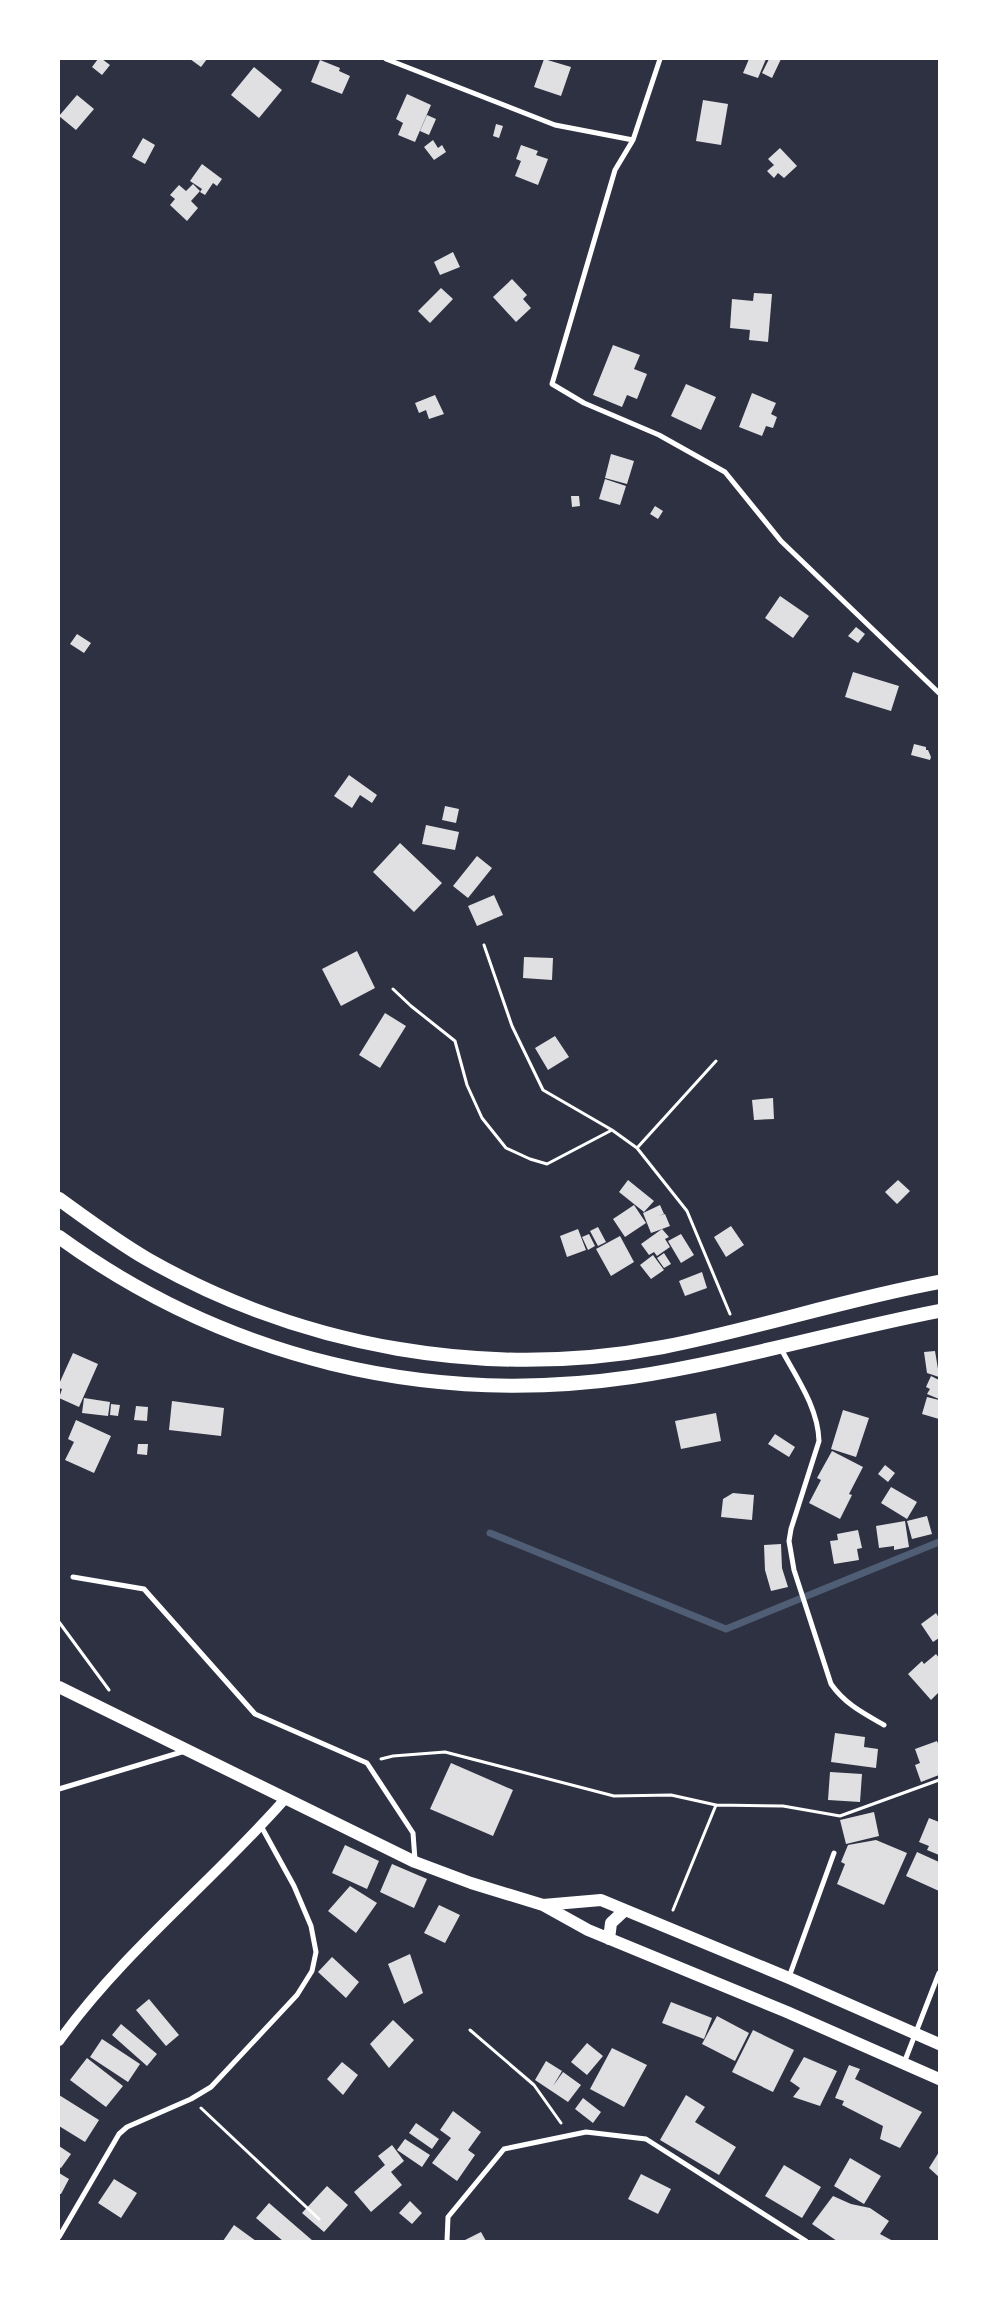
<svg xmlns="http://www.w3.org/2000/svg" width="998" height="2300" font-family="Montserrat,sans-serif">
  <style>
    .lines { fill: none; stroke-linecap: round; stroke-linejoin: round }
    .stream { stroke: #4f5d75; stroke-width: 7 }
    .building { fill: #e0e0e3 }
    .path { stroke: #fff; stroke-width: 3 }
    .minor { stroke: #fff; stroke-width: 5 }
    .secondary { stroke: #fff; stroke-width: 10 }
    .primary { stroke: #fff; stroke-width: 12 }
    .trunk { stroke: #fff; stroke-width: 14 }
  </style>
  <rect width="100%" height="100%" fill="#2d3142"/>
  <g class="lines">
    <path class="stream" d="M490,1533L726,1629L939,1542"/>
  </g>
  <path class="building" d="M98,59H102L110,65L102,75L92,67Z
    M190,59H207L201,67Z
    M544,59L571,67L561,96L534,87Z
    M749,59H766L758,78L743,73Z
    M769,59H781L772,78L762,73Z
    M320,60L340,68L339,71L350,76L342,94L311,82Z
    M254,67L282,90L259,118L231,95Z
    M407,94L431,105L415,142L398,135L403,123L396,119Z
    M77,95L94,109L76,130L59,116Z
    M703,100L728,104L721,145L696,141Z
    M427,115L436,119L429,135L420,131Z
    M496,124L503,126L499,138L493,136Z
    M143,138L155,145L145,164L132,157Z
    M433,140L438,148L442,145L446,152L434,160L424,147Z
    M521,145L538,151L536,155L548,159L538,185L515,176L521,161L516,159Z
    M780,148L797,166L784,178L778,173L774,178L767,171L774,165L768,159Z
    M202,164L222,179L217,186L213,183L205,195L200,192L202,189L190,181Z
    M193,184L200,191L191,201L198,208L187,221L170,205L175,199L170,195L179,185L186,191Z
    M453,252L460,267L440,275L434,262Z
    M512,279L527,295L523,299L531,308L516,322L493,297Z
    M441,288L453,299L430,323L418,311Z
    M754,293L772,294L768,342L749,340L750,330L730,328L732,299L753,301Z
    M613,345L640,355L634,369L647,374L637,399L627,395L622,407L593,395Z
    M686,384L716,397L701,430L671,416Z
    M752,393L776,403L771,414L777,417L773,428L766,426L762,436L739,427Z
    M435,395L444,414L429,419L426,410L419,413L415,403Z
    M611,454L634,461L627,484L605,478Z
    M605,479L626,486L620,505L599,499Z
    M571,496H579L580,506L572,507Z
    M655,506L663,511L658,519L650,514Z
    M780,596L809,616L793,638L765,618Z
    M856,627L865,634L858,643L848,636Z
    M77,634L91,643L84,653L70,644Z
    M853,672L899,686L891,711L845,697Z
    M914,744L926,747V750H928L931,757L930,760L911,755Z
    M349,775L377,795L372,803L360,795L352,808L334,796Z
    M445,806L459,809L456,823L442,820Z
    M426,825L459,832L455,850L422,844Z
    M400,843L442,883L414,912L373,872Z
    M477,856L492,868L468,898L453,886Z
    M494,895L503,915L477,926L468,906Z
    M357,951L375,988L341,1006L322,969Z
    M524,957L553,958L552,980L523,978Z
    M385,1013L406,1026L380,1068L359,1055Z
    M555,1036L569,1057L548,1070L535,1048Z
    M773,1098L774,1119L754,1120L752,1100Z
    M628,1180L654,1201L644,1212L619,1192Z
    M898,1180L910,1191L897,1204L885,1192Z
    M634,1205L646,1223L625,1237L613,1219Z
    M660,1205L664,1214L658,1216L665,1214L670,1226L662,1229L669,1237L665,1239L670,1247L657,1256L654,1252L649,1255L641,1244L662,1229L651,1233L643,1213Z
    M731,1226L744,1245L726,1257L714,1237Z
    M598,1227L606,1242L598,1246L590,1231Z
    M578,1229L586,1250L567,1257L560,1236Z
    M589,1234L595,1246L588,1250L582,1237Z
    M681,1234L694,1255L681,1263L668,1241Z
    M620,1236L634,1262L611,1276L596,1249Z
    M664,1253L671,1264L664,1268L657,1258Z
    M653,1255L664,1270L651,1279L640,1265Z
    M702,1272L707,1288L685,1296L679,1281Z
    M935,1351L939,1375V1377L927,1373L924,1352Z
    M73,1353L98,1364L79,1407L59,1398L62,1389L59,1388V1384Z
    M931,1376L939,1380V1399L927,1394L930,1389L926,1387Z
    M927,1397L939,1400V1419L922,1414Z
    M84,1398L110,1402L108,1416L82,1413Z
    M172,1401L224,1408L221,1436L169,1430Z
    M111,1404L120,1405L118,1416L110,1415Z
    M136,1406L148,1407L147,1421L134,1420Z
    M843,1410L869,1418L856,1457L831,1449Z
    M716,1413L721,1441L681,1449L675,1421Z
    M76,1420L111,1436L94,1473L65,1460L74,1442L68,1439Z
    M775,1434L795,1447L789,1457L768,1444Z
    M138,1444H148L147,1455L137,1454Z
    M832,1451L863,1467L849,1494L852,1495L840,1519L809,1503L821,1480L817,1478Z
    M885,1465L895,1473L888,1482L878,1474Z
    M891,1487L917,1502L907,1519L881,1503Z
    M733,1493L754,1495L752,1520L721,1517L723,1499Z
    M927,1516L932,1534L912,1539L907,1521Z
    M905,1521L909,1547L894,1550V1546L879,1548L876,1526Z
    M858,1530L862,1548L857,1549L859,1560L834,1564L830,1541L838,1540L837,1534Z
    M781,1544L782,1568L788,1587L771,1591L765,1570L764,1545Z
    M936,1613L939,1618V1638L933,1642L921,1624Z
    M936,1654L939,1658V1692L931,1700L908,1674L922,1661L924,1664Z
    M835,1733L865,1737L864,1747L878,1749L876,1768L831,1762Z
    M937,1741L939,1746V1775L921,1782L915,1765L920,1763L915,1749Z
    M451,1763L513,1790L493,1836L430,1809Z
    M830,1772L862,1774L860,1802L828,1800Z
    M874,1812L879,1836L846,1844L840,1820Z
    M929,1818L939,1822V1855L927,1850L929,1846L919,1842Z
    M876,1840L907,1853L884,1905L837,1884L845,1864L841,1862L848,1845Z
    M345,1845L379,1861L367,1889L332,1873Z
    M917,1852L939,1862V1891L906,1876Z
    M392,1864L427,1879L414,1908L380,1892Z
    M350,1886L377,1903L356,1933L328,1911Z
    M439,1905L460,1915L445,1943L424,1933Z
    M410,1954L423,1993L404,2004L388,1964Z
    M332,1957L359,1982L346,1998L318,1972Z
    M149,1999L179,2035L166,2046L136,2010Z
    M671,2002L712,2018L704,2039L662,2023Z
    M717,2016L749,2033L735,2061L702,2044Z
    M393,2020L414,2040L389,2068L370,2044Z
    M121,2024L157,2054L147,2066L112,2035Z
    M753,2030L794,2050L773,2092L732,2072Z
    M102,2039L140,2064L128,2082L90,2057Z
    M587,2043L603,2056L587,2075L571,2062Z
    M612,2048L647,2065L624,2107L590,2089Z
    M804,2057L837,2071L820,2106L793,2097L800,2088L790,2081Z
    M87,2058L123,2086L106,2107L70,2080Z
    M546,2061L562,2071L553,2086L563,2072L581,2085L568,2102L535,2080Z
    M342,2062L358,2075L343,2095L327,2079Z
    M849,2065L860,2069L855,2079L922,2112L900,2148L880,2139L883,2126L842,2105L844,2101L835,2098Z
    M59,2095L99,2120L85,2142L59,2126Z
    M686,2095L705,2107L695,2122L736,2147L719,2175L660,2140Z
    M583,2098L601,2112L593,2123L575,2109Z
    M453,2111L481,2132L468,2150L475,2155L457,2181L432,2163L451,2138L440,2130Z
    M416,2123L439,2139L432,2149L409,2133Z
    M405,2139L430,2155L422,2167L397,2150Z
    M392,2145L404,2161L391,2172L402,2185L371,2212L354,2192L385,2165L378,2156Z
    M59,2146L71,2154L61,2168L59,2167Z
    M939,2152V2177L929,2168Z
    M850,2158L881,2176L864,2204L834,2186Z
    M784,2165L821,2187L802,2218L765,2196Z
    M59,2173L69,2179L61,2194H59Z
    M641,2174L671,2189L658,2214L628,2199Z
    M114,2179L137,2193L121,2218L98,2203Z
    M327,2186L348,2205L324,2232L302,2213Z
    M833,2196L851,2204L870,2208L889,2221L880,2234L893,2241H837L812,2224Z
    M410,2201L422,2213L412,2224L399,2213Z
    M269,2203L313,2241H283L256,2218Z
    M234,2225L256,2241H223Z
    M481,2232L486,2241H465V2240Z"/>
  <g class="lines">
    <path class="path" d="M484,945L512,1026L543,1090L612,1130L637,1148L687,1211L730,1314
      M393,989L411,1006L455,1041L467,1085L482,1118L506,1148L530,1159L547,1164L612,1130
      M637,1148L716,1061
      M59,1622L109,1690
      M381,1759L393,1756L445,1752L614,1796L671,1795L716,1805L783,1806L840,1816L939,1780
      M673,1910L716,1805
      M470,2030L534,2085L561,2123
      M201,2108L319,2219"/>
    <path class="minor" d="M386,59L555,125L633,140
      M660,59L633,140L615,170L552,384L584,403L659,435L725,472L781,541L939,693
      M780,1347C796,1377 818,1407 819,1441L791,1529L789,1541L794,1570L831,1684C845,1704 863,1713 884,1725
      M73,1577L144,1589L255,1714L367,1763L413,1833L415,1860
      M59,1789L185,1751
      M789,1977L834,1853
      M904,2063L939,1973
      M59,2237L119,2134L127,2127L191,2099L211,2087L297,1995L312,1971L316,1952L311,1926L294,1886L261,1826
      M447,2241L448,2217L504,2149L586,2132L646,2139L806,2241"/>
    <path class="secondary" d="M59,2041C124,1951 212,1882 285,1799"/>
    <path class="primary" d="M59,1687L415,1862L471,1883L543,1905L588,1930L787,2012L939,2079
      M543,1905L601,1900L789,1978L939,2044
      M609,1939L611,1923L625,1910"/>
    <path class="trunk" d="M59,1199C88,1220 116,1241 147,1259C303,1348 487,1380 663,1347C756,1329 846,1299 939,1282
      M59,1237C226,1358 427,1407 632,1377C736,1361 836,1331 939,1311"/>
  </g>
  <rect width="998" height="2300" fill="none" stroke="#ffffff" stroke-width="120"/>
</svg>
